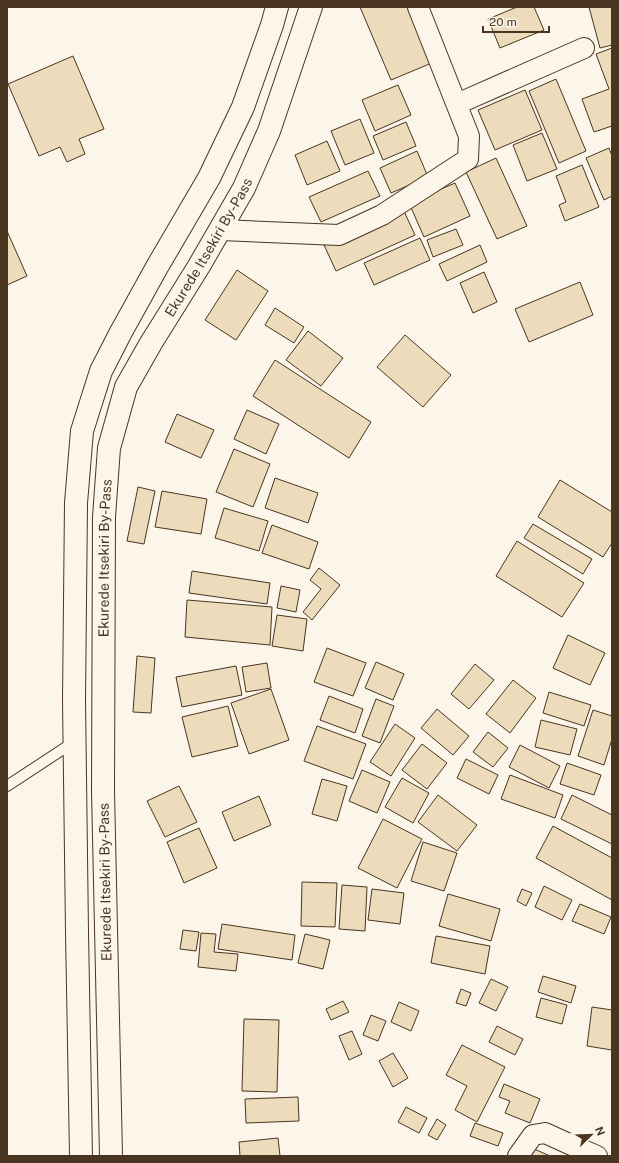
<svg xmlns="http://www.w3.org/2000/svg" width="619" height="1163" font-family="'Public Sans',sans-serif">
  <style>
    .building { fill: #ecdcbc; stroke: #4a3520 }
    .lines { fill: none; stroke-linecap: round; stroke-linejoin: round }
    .lane-casing { stroke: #4a3520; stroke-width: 12 }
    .street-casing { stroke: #4a3520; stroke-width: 22 }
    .primary-casing { stroke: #4a3520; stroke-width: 24 }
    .lane { stroke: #fbf6e9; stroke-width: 10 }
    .street { stroke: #fbf6e9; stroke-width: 20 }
    .primary { stroke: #fbf6e9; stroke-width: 22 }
    .labels { text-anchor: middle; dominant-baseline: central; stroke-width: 3; stroke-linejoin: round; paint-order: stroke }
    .street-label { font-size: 14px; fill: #4a3520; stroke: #fbf6e9 }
  </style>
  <rect width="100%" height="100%" fill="#fbf6e9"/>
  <path class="building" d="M360,7H416L439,60L391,80Z
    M517,7H534L544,30L500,48L488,19Z
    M589,7H612V45L600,48Z
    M612,48V126L594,132L582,99L609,89L596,54Z
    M73,56L104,129L79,139L85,154L67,162L60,147L39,156L8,84Z
    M556,79L586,151L559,163L529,91Z
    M398,85L411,115L375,131L362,100Z
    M525,90L542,130L495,150L478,110Z
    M360,119L374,153L345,165L331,131Z
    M406,122L416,146L383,160L373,136Z
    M542,133L557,169L527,181L513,145Z
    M327,141L340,171L307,185L295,155Z
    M609,148L612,156V196L604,200L586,158Z
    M417,151L428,177L391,193L380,168Z
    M496,158L527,226L497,239L466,172Z
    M582,165L599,207L565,221L559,205L566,202L556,176Z
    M368,171L380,196L321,222L309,197Z
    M455,183L470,216L424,237L409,203Z
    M403,209L415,235L336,271L324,245Z
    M456,229L463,245L433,257L427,240Z
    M7,231L27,276L7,285Z
    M420,238L430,260L374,285L364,263Z
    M480,245L487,262L447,281L439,264Z
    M237,270L268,291L236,340L205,320Z
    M484,272L497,302L473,313L460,283Z
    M580,282L593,315L529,342L515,309Z
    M275,308L304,327L294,343L265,325Z
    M308,331L343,358L321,386L286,360Z
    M405,335L451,375L423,407L377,367Z
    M275,360L371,422L349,458L253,396Z
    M247,410L279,424L266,454L234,439Z
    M177,414L214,430L201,458L165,442Z
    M234,449L270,464L253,507L216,492Z
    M275,478L318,493L308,523L265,508Z
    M560,480L612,512V543L603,557L538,517Z
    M138,487L155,491L144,544L127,541Z
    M162,491L207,499L201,534L155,527Z
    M224,508L268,521L259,551L215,538Z
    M533,524L592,559L583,574L524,538Z
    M272,525L318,542L309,569L262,553Z
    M517,541L584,583L562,617L496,576Z
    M319,568L340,585L312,620L303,612L321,589L310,580Z
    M192,571L270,583L267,604L189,593Z
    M281,586L300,590L296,612L277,608Z
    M187,600L272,607L270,645L185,637Z
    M277,615L307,619L303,651L272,646Z
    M568,635L605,653L590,685L553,668Z
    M327,648L366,663L353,696L314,682Z
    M137,656L155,658L151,713L133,712Z
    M376,662L404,674L393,700L365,688Z
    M267,663L271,688L246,692L242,667Z
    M475,664L494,680L469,709L451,694Z
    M236,666L242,695L182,707L176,677Z
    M513,680L536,698L510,733L486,714Z
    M271,689L289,740L249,754L231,703Z
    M549,692L591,705L584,726L543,713Z
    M329,696L363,709L355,733L320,720Z
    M376,699L394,706L380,743L362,736Z
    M228,706L238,746L192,757L182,717Z
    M437,709L469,736L453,755L421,728Z
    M593,710L612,716V739L604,765L578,756Z
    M541,720L577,729L570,755L535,747Z
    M395,724L415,738L391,776L370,762Z
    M317,726L366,744L353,779L304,761Z
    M488,732L508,748L493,767L473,752Z
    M422,744L447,763L427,789L402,770Z
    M520,745L560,766L549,788L509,767Z
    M466,759L498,775L489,794L457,778Z
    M567,763L601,775L594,795L560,784Z
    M362,770L390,782L377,813L349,801Z
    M510,775L563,795L555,818L501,799Z
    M402,778L429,793L413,823L385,807Z
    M322,779L347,786L337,821L312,814Z
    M179,786L197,822L165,837L147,801Z
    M438,795L477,825L457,851L418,822Z
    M572,795L612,815V844L561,819Z
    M259,796L271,825L234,841L222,812Z
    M383,819L422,839L397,888L358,868Z
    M553,826L612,858V900L536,858Z
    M199,828L217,868L184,883L167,842Z
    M423,842L457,853L444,891L411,881Z
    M302,882L337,883L335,927L301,926Z
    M342,885L367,887L365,931L339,929Z
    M544,886L572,900L562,920L535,907Z
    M372,889L404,893L400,924L368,920Z
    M522,889L532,893L526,906L517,901Z
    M448,894L500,909L491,941L439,926Z
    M580,904L611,917L604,934L572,921Z
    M222,924L295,935L292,960L218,949Z
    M183,930L199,932L196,951L180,949Z
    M201,933L216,934L214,952L238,954L236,971L198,967Z
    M305,934L330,940L323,969L298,963Z
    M436,936L490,946L485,974L431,963Z
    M543,976L576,986L571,1003L538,992Z
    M491,979L508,987L496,1011L479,1003Z
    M461,989L471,993L466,1006L456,1003Z
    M541,998L567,1005L562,1024L536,1017Z
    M343,1001L349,1012L331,1020L326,1009Z
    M399,1002L419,1011L411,1031L391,1022Z
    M592,1007L612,1010V1050L587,1046Z
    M371,1015L386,1021L378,1041L363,1035Z
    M244,1019L279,1020L277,1092L242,1091Z
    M497,1026L523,1039L515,1055L489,1042Z
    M352,1031L362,1054L349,1060L339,1036Z
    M462,1045L505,1067L477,1122L455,1110L467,1086L446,1075Z
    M393,1053L408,1078L393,1087L379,1061Z
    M504,1084L540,1099L530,1123L505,1113L510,1101L499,1097Z
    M298,1097L299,1121L246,1123L245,1099Z
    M406,1107L427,1118L419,1133L398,1122Z
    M437,1119L446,1125L437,1140L428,1135Z
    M475,1123L503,1133L498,1146L470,1136Z
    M278,1138L280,1156H240L239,1142Z
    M532,1148L550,1156H528Z"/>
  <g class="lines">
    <g class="lane-casing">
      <path id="lane" d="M7,786L74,742"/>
    </g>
    <g class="street-casing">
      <path id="street" d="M457,104L584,48
        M221,230L339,235L382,215L468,159L469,136L418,7
        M518,1156L533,1135L545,1133L567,1143L597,1156"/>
    </g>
    <g class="primary-casing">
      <g id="primary">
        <path d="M81,1156L77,932L74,700L76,503L82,431L101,371L121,332L157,267L209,178L243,107L272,25L277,7"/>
        <path id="s1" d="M111,1156L103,791L104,517L109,448L126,387L151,343L199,266L244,188L269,131L311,7"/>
      </g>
    </g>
    <use href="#lane" class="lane"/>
    <use href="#street" class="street"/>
    <use href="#primary" class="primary"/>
  </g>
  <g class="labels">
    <g class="street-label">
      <text stroke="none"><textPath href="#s1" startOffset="934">Ekurede Itsekiri By-Pass</textPath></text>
      <text stroke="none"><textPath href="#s1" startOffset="598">Ekurede Itsekiri By-Pass</textPath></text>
      <text transform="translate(105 882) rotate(-91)">Ekurede Itsekiri By-Pass</text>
    </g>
  </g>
  <rect width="619" height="1163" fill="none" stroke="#4a3520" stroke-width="16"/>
  <g transform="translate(591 1135) rotate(67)" stroke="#fbf6e9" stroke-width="3" paint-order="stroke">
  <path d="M0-3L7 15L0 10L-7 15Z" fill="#4a3520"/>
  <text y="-6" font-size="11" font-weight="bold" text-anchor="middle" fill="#4a3520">N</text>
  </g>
  <path d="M483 26v6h66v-6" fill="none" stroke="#4a3520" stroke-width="2"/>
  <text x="489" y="26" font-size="12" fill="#4a3520" stroke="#fbf6e9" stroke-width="3" paint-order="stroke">20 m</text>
</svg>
